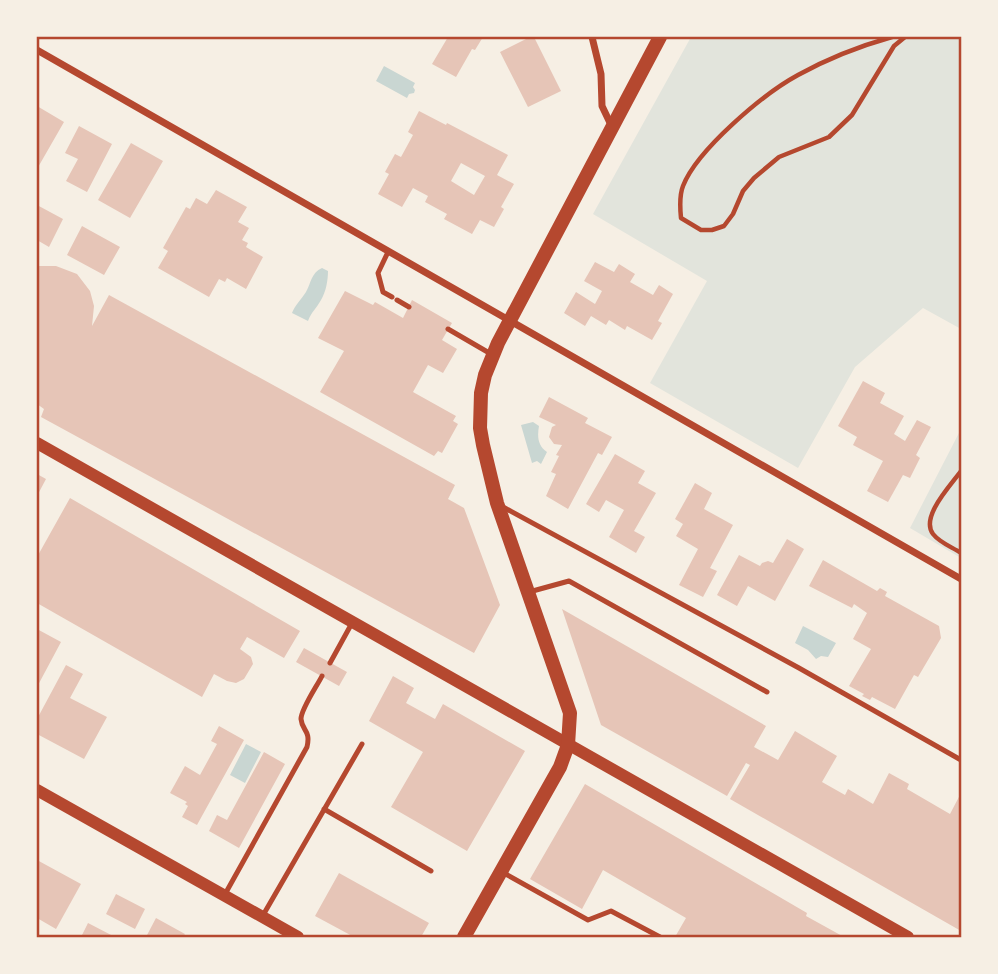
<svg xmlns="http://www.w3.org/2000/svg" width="998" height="974" font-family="Commissioner,sans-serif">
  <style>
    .green { fill: #e2e4dc }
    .water { fill: #c9d6d2 }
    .building { fill: #e6c5b7; fill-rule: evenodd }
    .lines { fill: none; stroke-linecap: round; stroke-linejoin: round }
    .path { stroke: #b5482f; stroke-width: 4.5 }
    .service { stroke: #b5482f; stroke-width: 5 }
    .minor { stroke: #b5482f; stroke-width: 7 }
    .tertiary { stroke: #b5482f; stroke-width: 12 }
    .secondary { stroke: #b5482f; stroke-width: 14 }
    .neatline { fill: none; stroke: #b5482f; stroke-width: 2.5 }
  </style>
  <rect width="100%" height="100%" fill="#f6efe4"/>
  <path class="green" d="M691,37H961V329L923,308L855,367L798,468L650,383L707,281L593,214Z
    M961,429V558L910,528Z"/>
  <path class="water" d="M384,66L415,83L413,87L415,90L414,93L409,94L407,98L376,81Z
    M322,268L328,271C328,280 326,292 321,300C316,309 312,311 308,321L292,313C295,305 301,300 306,292C311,283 311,273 322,268Z
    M533,422L539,426C537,437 538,446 547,452L541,464L537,461L532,463L521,425Z
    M803,626L836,643L828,657L821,656L816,659L808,650L795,643Z
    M246,744L261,752L245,783L230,775Z"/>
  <path class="building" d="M448,37H483L475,50L472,49L456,77L432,64Z
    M530,37H534L561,91L528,107L500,52Z
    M37,106L64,122L37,169Z
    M419,111L446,125L447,123L508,155L497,175L514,184L501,207L504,209L494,227L480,220L472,234L444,219L447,214L425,202L428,196L413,188L402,207L378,194L389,174L385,172L395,154L401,157L413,135L408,132ZM461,163L485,176L474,195L451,181Z
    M79,126L112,144L87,192L66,181L78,159L65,153Z
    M131,143L163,161L130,218L98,200Z
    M216,190L247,207L238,222L249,228L242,240L248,243L246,247L263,257L246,289L227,278L225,282L219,279L209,297L158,268L168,251L163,248L186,207L190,209L196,198L207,204Z
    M37,205L63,219L49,247L37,240Z
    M82,226L120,247L104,275L67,255Z
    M595,262L614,272L619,264L635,274L630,282L653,295L659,285L673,294L658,321L662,323L652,340L627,326L625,330L609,320L606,325L591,316L585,326L564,313L576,292L595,304L602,291L584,281Z
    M37,266H56L77,274L90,291L94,306L92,326L109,295L455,485L448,499L464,508L500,605L474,653L41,417L44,409L37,404Z
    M345,291L373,305L375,302L403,318L412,300L452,323L442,340L457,349L443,373L428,365L413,392L456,416L453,421L458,424L442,453L438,451L434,456L320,392L344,351L318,338Z
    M863,381L885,393L880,403L904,416L894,434L905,441L917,420L931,427L916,455L920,458L910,478L903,475L888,502L867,491L883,461L853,445L857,437L838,426Z
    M549,397L588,418L585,423L612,437L602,455L598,453L568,509L546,496L556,474L551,472L559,456L556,455L562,445L554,444L549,437L552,427L556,425L539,417Z
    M615,454L645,471L638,483L656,493L634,531L645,537L636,553L609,537L624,510L606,500L599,512L586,504Z
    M37,474L46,479L37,496Z
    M695,483L712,493L704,509L733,525L710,568L717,571L703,597L679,585L698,549L676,536L683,524L675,519Z
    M70,498L300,631L284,658L247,637L240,649L251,657L253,664L244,679L236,683L227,681L214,674L202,697L37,603V557Z
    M787,539L804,549L775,601L748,586L737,606L717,595L739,555L760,566L762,563L768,561L773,563Z
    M823,560L877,591L880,588L887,592L885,596L939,626L941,638L918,677L914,675L895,709L872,697L870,700L862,696L864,694L849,686L871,649L853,639L867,613L854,604L852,608L809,586Z
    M562,609L766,726L754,747L778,760L795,731L837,756L822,782L845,795L848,789L873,804L889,773L909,784L907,789L950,814L961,793V931L730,799L750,765L746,763L727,796L601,725Z
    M37,629L61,642L37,687Z
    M304,648L347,672L339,686L296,662Z
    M66,665L83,674L70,698L107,717L84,759L37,734V719Z
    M393,676L414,688L406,703L435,719L443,704L525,751L467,851L391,807L423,752L369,721Z
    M219,726L244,740L197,825L182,817L188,806L185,804L187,802L170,793L185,766L200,775L217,744L211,741Z
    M264,752L285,764L239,848L209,831L217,815L227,820Z
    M585,784L807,913L806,916L844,937H675L686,918L603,870L582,909L530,879Z
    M37,860L81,884L56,929L37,918Z
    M339,873L429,923L421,937H354L315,916Z
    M116,894L145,909L135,929L106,914Z
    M156,918L185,934L183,937H146Z
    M88,923L115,937H81Z"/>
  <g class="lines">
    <path class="path" d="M892,37C860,46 827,59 798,75C763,94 697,150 683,186C679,196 680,208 681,218L701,230H712L724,226L733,214L743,191L754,178L779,157L829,137L852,115L894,46L905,37
      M961,471C951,485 920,517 933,534C940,543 952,547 961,553"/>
    <path class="service" d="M388,252L378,273L383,292L392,297
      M397,300L409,307
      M448,329L491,354
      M503,507L799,668L961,760
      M529,592L569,581L767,692
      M330,663L352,623
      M324,809L431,871
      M502,872L588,920L611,911L660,937
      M224,896L307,747C311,730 302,731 301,719C301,709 317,686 322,676
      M262,917L362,744"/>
    <path class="minor" d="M592,37L601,74L602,106L612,127
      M37,50L961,579"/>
    <path class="tertiary" d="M37,443L908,937
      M37,790L298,937"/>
    <path class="secondary" d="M464,937L560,767L568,745L570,713L497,503L483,445L480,428L481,393L485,375L498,343L660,37"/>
  </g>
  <rect width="998" height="974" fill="none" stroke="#f6efe4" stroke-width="77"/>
  <rect x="38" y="38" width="922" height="898" class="neatline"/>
</svg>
